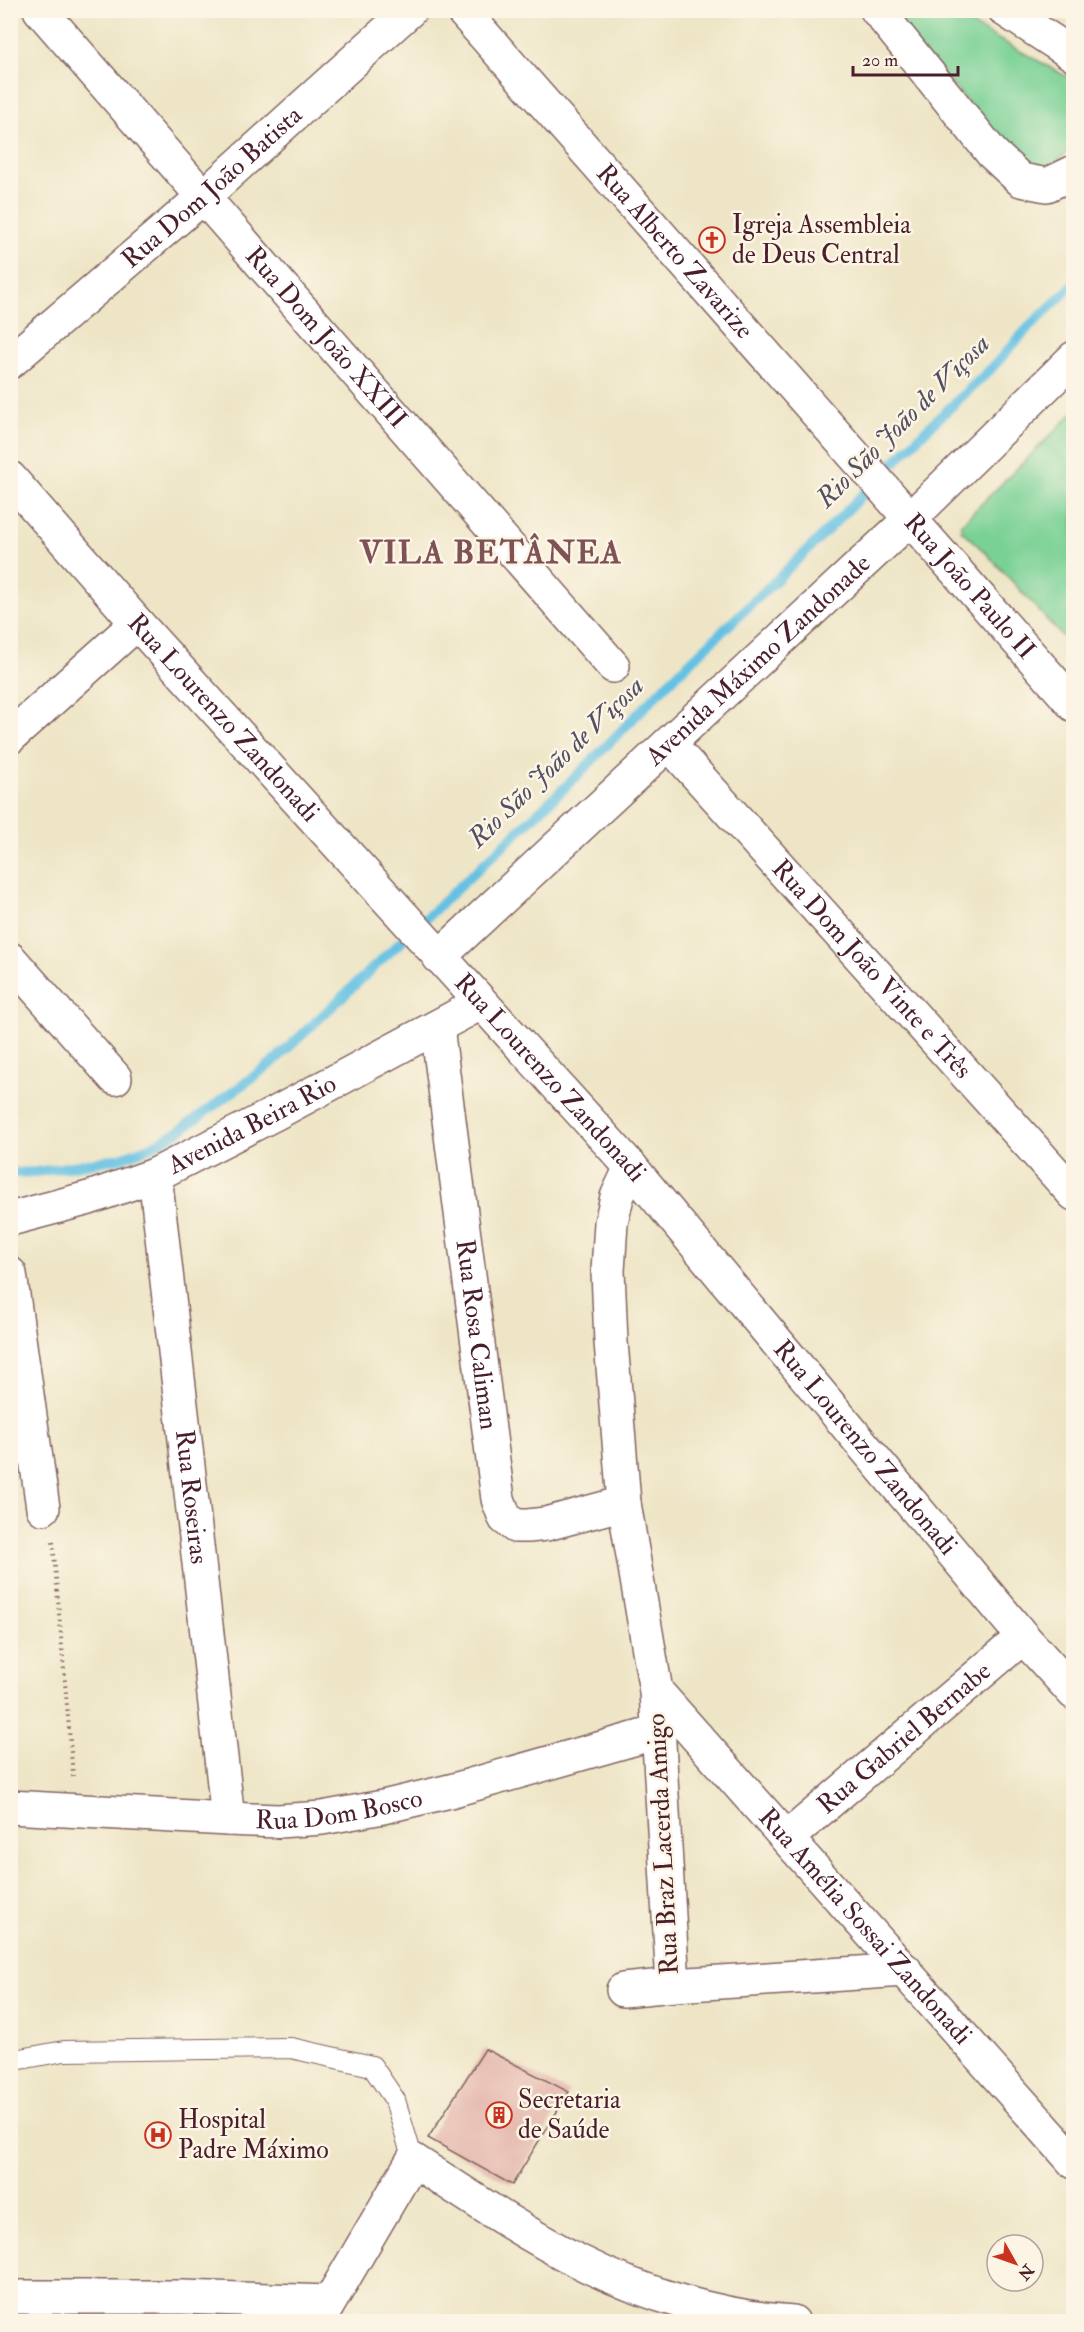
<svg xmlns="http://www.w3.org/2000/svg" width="1084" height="2332" font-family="'IM FELL Double Pica',serif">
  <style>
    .green { fill: #7ad196; stroke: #627860; stroke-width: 1.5 }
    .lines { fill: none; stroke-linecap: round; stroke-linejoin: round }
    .stream { stroke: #65c1e3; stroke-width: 10 }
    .building { fill: #e2b0a6 }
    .service-casing { stroke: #836461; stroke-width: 22 }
    .minor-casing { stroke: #836461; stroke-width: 36 }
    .tertiary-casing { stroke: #836461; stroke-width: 36 }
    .path { stroke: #836461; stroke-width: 4; stroke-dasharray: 1.5 4.5; stroke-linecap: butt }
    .service { stroke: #fff; stroke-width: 20 }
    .minor { stroke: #fff; stroke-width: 33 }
    .tertiary { stroke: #fff; stroke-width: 33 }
    .labels { text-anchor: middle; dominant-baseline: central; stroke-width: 5; stroke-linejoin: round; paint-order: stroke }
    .street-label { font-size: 26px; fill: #4a1f2b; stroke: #fcf5e5 }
    .poi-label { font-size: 26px; fill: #4a1f2b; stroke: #fcf5e5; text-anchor: start }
    .water-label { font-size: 27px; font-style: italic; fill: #525062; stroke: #fcf5e5 }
    .district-label { font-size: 32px; font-weight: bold; letter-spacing: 1.5px; fill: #7f5256; stroke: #fcf5e5 }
  </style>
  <rect width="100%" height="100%" fill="#fcf5e5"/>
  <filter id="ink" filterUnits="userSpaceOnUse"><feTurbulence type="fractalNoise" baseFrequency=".0167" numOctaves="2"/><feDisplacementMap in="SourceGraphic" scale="12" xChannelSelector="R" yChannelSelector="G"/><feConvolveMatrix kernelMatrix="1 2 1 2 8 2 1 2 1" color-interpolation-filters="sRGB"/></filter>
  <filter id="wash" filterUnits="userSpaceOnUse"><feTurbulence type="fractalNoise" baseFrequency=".008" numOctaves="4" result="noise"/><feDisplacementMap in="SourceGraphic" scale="24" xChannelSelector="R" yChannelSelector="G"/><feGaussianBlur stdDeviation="1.35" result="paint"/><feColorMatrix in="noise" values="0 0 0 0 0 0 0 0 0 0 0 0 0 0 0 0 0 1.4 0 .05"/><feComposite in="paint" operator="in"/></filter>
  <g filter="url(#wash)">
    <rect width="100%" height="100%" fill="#eee5c6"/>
    <path class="green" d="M887,11H947L1073,80V147L1049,169L1029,171Z
      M1073,413V648L988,555L961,530L962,528L960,525Z"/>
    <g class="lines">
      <path class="stream" d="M10,1173L37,1172L121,1158L150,1147L178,1132L272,1063L578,775L663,688L816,542L923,433L992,368L1028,328L1074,284"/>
    </g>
    <g id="blocks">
      <path class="building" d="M485,2049L569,2092L512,2185L428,2138Z"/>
    </g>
  </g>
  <g filter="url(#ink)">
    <use href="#blocks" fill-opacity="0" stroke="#836461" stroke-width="1.5"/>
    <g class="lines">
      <g class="service-casing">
        <path id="service" d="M10,2061L64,2051L291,2048L372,2066L395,2100L413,2160"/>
      </g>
      <g class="minor-casing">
        <g id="minor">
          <path id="s1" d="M40,10L613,666"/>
          <path d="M877,10L992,153L1021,180L1047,185L1074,172"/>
          <path d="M1005,10L1074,55"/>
          <path id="s2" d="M10,362L203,197L410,10"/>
          <path d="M10,737L137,623"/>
          <path id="s3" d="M669,744L1074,1194"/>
          <path id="s4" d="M439,957L910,519L1074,358"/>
          <path d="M10,959L115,1078"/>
          <path id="s5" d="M437,1027L498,1499L505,1518L515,1526H528L546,1524L624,1503"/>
          <path id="s6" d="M155,1175L228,1819"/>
          <path id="s7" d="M10,1219L89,1198L155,1175L276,1113L481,1003"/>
          <path d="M10,1274L43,1508"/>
          <path id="s8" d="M656,1691L1074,2162"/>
          <path id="s9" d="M10,1807L228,1819L278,1821L322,1818L383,1807L450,1791L658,1732"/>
          <path id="s10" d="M787,1838L1023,1637"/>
          <path d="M673,1985L905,1970"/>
          <path d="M623,1990L673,1985L656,1691L624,1503L611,1342L608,1271L611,1223L617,1197L631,1167"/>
          <path d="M10,2297H182L329,2302"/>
          <path d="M318,2322L413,2160C467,2195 520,2231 578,2261C643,2294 720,2317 793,2322"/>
        </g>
      </g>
      <g class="tertiary-casing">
        <g id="tertiary">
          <path id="s11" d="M462,10L1074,705"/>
          <path id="s12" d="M10,478L137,623L631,1167L1023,1637L1074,1693"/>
        </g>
      </g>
      <path class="path" d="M53,1542L73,1776"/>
      <use href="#service" class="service"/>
      <use href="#minor" class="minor"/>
      <use href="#tertiary" class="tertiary"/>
    </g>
  </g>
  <defs>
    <g id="church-ring" transform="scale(1.35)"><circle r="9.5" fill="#fcf5e5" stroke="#c8321e" stroke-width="1.5"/><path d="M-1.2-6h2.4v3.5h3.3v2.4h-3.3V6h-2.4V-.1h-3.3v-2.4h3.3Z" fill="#c8321e"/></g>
    <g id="building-ring" transform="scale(1.35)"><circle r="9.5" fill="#fcf5e5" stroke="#c8321e" stroke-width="1.5"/><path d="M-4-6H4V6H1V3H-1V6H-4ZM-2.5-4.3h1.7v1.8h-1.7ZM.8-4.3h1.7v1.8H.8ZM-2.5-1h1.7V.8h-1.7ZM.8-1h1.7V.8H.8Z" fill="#c8321e"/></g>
    <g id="hospital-ring" transform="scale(1.35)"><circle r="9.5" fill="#fcf5e5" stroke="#c8321e" stroke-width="1.5"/><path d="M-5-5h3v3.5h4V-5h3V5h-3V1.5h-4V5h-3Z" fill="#c8321e"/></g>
  </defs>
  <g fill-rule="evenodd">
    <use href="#church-ring" x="712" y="240"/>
    <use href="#building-ring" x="499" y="2115"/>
    <use href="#hospital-ring" x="158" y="2135"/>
  </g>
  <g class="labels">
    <g class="street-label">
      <text stroke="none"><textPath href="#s2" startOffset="267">Rua Dom João Batista</textPath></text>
      <text stroke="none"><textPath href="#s11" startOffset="322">Rua Alberto Zavarize</textPath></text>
      <text stroke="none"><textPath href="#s1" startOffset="435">Rua Dom João XXIII</textPath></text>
      <text stroke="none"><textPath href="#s11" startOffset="768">Rua João Paulo II</textPath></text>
      <text stroke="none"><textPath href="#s4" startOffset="436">Avenida Máximo Zandonade</textPath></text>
      <text stroke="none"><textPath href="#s12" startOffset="321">Rua Lourenzo Zandonadi</textPath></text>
      <text stroke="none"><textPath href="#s3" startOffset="303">Rua Dom João Vinte e Três</textPath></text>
      <text stroke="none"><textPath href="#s12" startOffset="807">Rua Lourenzo Zandonadi</textPath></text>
      <text stroke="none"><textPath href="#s7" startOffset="261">Avenida Beira Rio</textPath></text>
      <text stroke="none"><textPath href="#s5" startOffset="310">Rua Rosa Caliman</textPath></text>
      <text stroke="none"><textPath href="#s12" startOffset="1293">Rua Lourenzo Zandonadi</textPath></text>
      <text stroke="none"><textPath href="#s6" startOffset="324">Rua Roseiras</textPath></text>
      <text stroke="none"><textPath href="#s10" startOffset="154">Rua Gabriel Bernabe</textPath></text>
      <text stroke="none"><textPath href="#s9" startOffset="330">Rua Dom Bosco</textPath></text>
      <text transform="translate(663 1844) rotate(-93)">Rua Braz Lacerda Amigo</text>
      <text stroke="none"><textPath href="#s8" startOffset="315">Rua Amélia Sossai Zandonadi</textPath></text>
    </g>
    <g class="poi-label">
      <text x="732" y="225">Igreja Assembleia<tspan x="732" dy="30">de Deus Central</tspan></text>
      <text x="518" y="2100">Secretaria<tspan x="518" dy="30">de Saúde</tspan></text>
      <text x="178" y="2120">Hospital<tspan x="178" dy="30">Padre Máximo</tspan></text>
    </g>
    <g class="water-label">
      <text transform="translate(903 421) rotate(-45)">Rio São João de Viçosa</text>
      <text transform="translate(556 762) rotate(-44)">Rio São João de Viçosa</text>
    </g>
    <g class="district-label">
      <text x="491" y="553">VILA BETÂNEA</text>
    </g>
  </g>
  <rect width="1084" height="2332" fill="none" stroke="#fcf5e5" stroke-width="36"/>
  <g transform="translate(1015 2263) rotate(130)"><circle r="28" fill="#fcf5e5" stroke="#b59f9b" stroke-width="1.5"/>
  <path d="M0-4.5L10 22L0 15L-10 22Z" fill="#c8321e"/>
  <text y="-9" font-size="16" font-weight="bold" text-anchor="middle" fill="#4a1f2b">N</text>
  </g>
  <path d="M853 66v9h105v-9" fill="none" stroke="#4a1f2b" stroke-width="3"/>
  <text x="862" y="66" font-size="18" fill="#4a1f2b" stroke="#fcf5e5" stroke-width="4.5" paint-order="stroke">20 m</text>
</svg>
